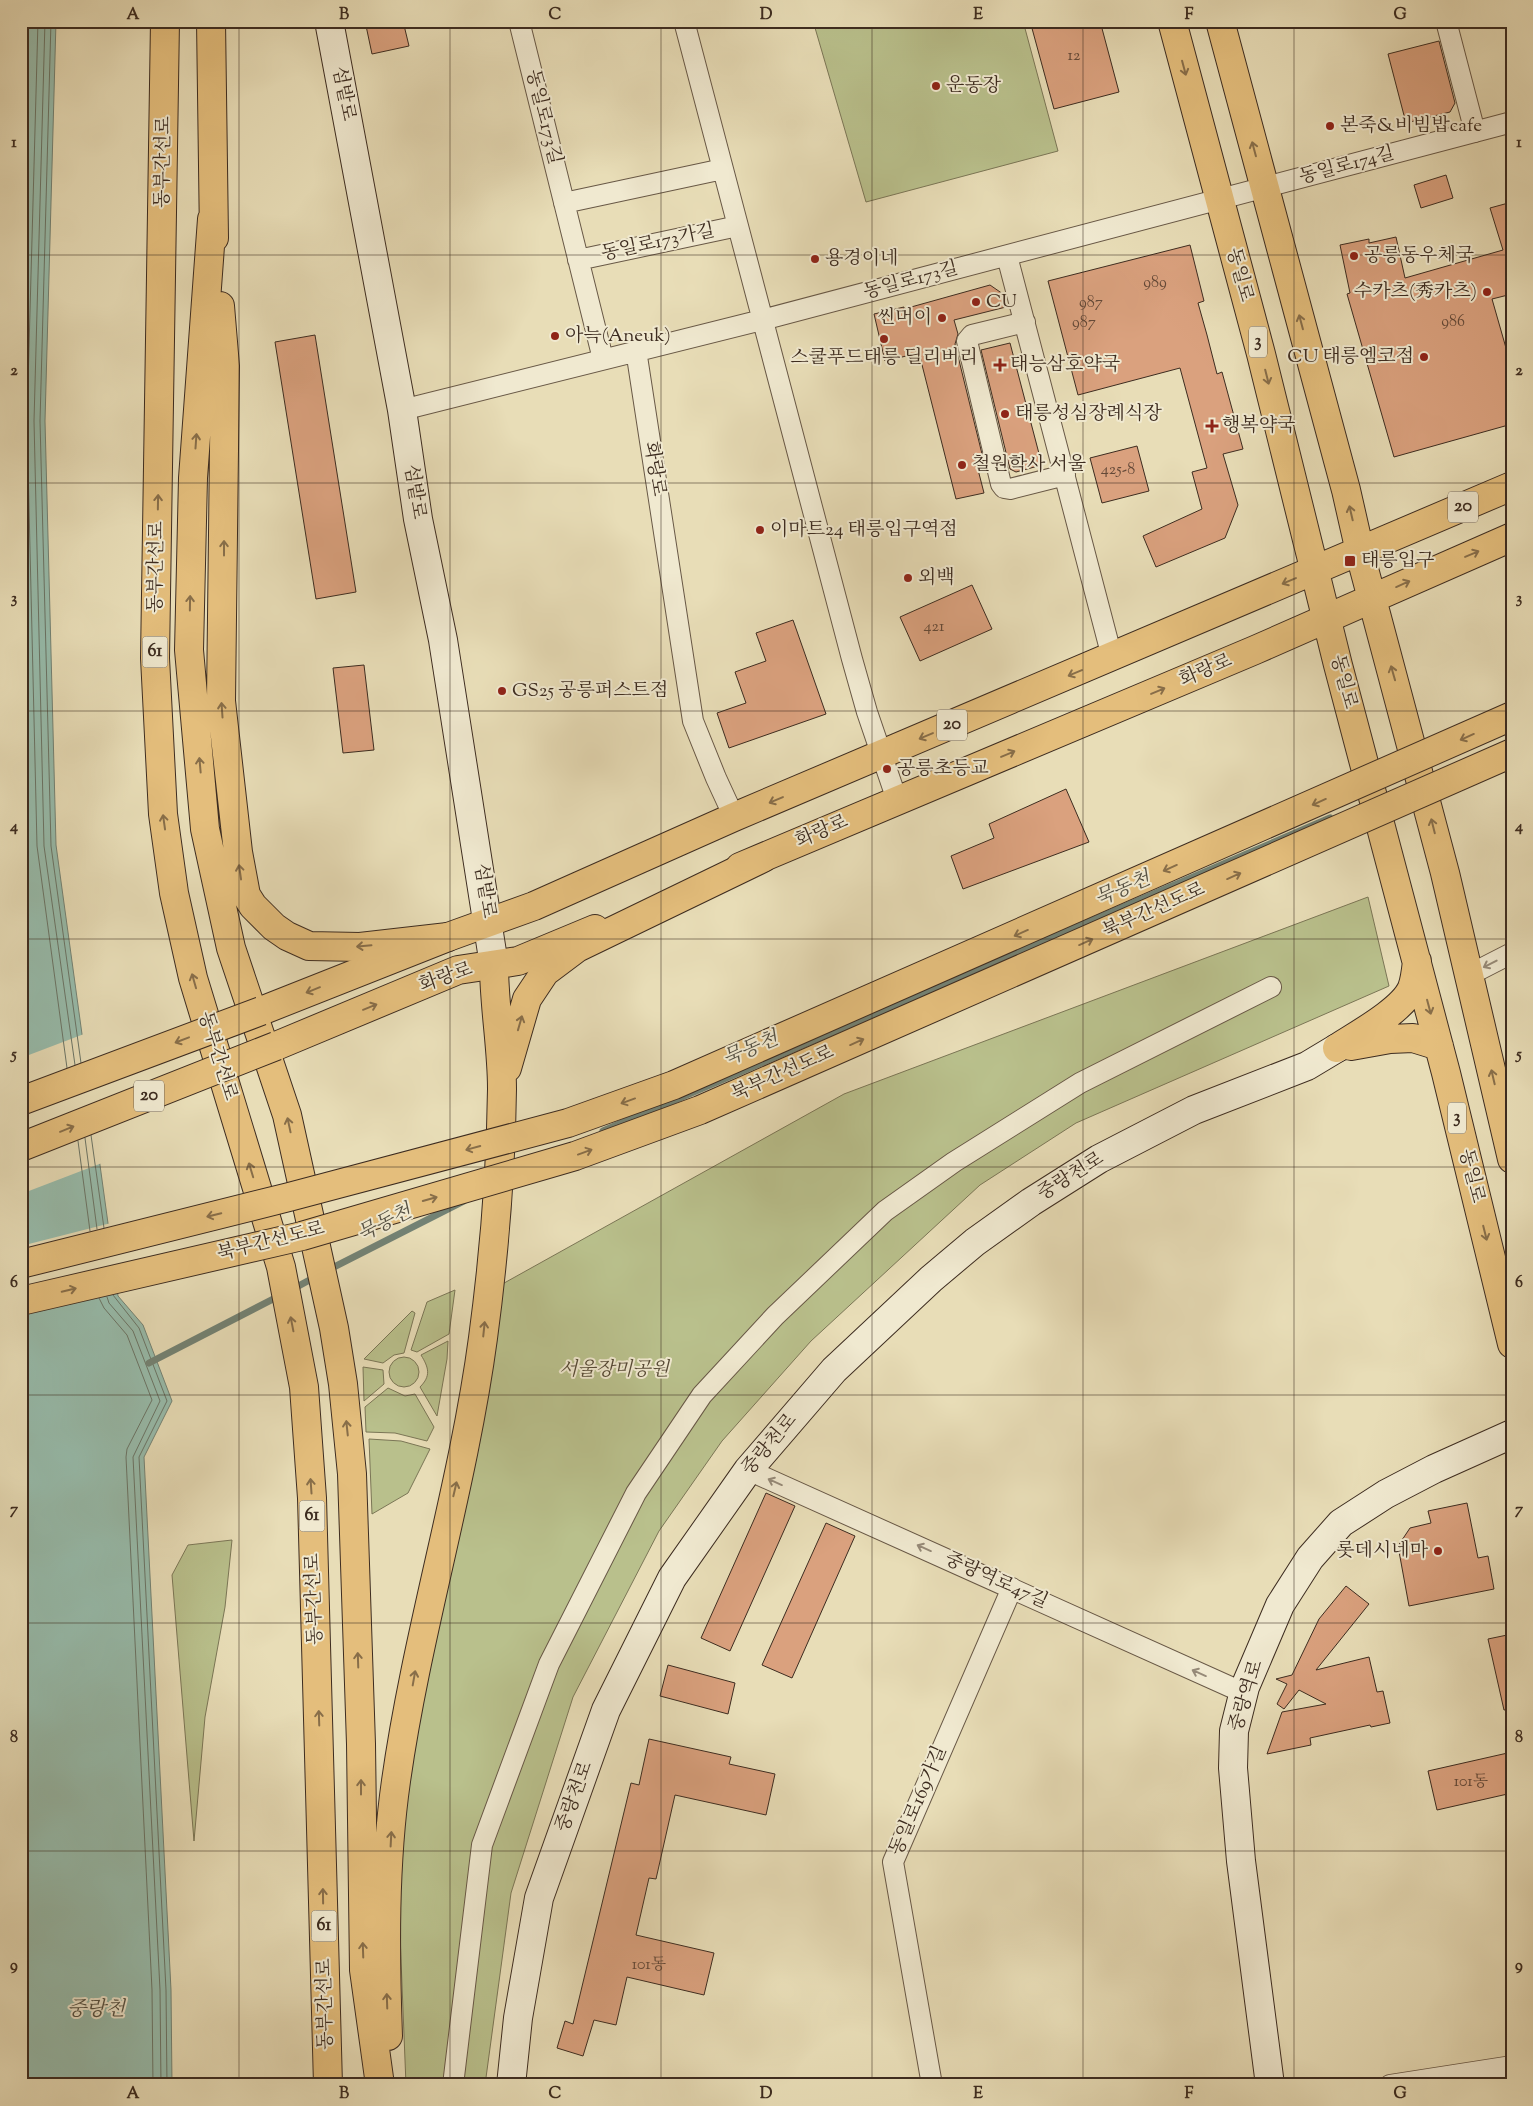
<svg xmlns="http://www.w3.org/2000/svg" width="1533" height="2106" font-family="'Sorts Mill Goudy','Noto Serif KR',serif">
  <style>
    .green { fill: #b9c08c; stroke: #7b7656 }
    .water { fill: #97bcac; stroke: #738274 }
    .pier { fill: #e8ddb7 }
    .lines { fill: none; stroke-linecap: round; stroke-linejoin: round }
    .shore { stroke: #6a7466; stroke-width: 1 }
    .stream { stroke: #738274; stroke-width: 7 }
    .building { fill: #daa17e; stroke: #3d2c20 }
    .street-casing { stroke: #685846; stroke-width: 22 }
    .secondary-casing { stroke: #3d2c20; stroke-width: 30 }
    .primary-casing { stroke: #3d2c20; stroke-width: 30 }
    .highway-casing { stroke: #3d2c20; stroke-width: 30 }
    .street { stroke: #f0e9d0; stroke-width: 20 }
    .secondary { stroke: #f0e9d0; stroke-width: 28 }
    .primary { stroke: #e4be7c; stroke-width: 28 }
    .highway { stroke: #e4be7c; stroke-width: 28 }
    .primary-bridge-casing { stroke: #3d2c20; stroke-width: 30; stroke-linecap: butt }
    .highway-bridge-casing { stroke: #3d2c20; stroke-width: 30; stroke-linecap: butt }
    .primary-bridge { stroke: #e4be7c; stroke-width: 28 }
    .highway-bridge { stroke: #e4be7c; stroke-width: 28 }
    .oneway { stroke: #886e49 }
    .oneway2 { stroke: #968a78 }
    .grid { fill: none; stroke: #3d2c20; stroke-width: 1; stroke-opacity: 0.55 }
    .poi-dot { fill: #8f2418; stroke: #f0e9d0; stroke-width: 2 }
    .labels { text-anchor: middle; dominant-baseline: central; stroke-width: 4; stroke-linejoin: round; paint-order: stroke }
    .number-label { font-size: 16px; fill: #644938 }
    .shield { fill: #f0e9d0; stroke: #736555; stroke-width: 1 }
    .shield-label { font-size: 18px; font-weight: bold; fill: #3d2c20 }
    .poi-label { font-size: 19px; fill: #3d2c20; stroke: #f0e9d0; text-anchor: start }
    .street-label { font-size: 19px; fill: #3d2c20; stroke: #f0e9d0 }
    .park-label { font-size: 19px; font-style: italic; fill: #564a36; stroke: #f0e9d0 }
    .water-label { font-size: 20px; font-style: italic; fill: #545043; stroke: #f0e9d0 }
    .neatline { fill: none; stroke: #3d2c20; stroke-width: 2 }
    .grid-label { font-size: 16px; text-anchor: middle; font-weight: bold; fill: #3d2c20 }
  </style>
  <rect width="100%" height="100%" fill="#e8ddb7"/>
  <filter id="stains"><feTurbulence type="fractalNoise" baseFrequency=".004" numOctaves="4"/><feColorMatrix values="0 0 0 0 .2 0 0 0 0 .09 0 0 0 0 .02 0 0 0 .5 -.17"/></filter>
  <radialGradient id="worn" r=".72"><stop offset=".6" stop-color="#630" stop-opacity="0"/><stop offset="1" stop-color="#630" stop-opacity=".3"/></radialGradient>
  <path class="green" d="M813,21H1023L1058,151L866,202Z
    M1368,897L1389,986L1076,1123L980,1185L811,1341L722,1441L659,1531L573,1697L511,1893L485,2085H406L398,1884L403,1799L497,1287L844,1094Z
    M455,1290L449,1334L417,1352L411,1350L427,1302Z
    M412,1311L415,1313L404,1353L394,1355L383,1363L364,1359Z
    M448,1341L447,1359L437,1416L420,1387C431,1376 429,1368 421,1355Z
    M389 1372a15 15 0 1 1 30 0a15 15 0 1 1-30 0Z
    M363,1367L383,1370L384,1384L364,1401Z
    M388,1388L405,1396L415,1394L434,1427L427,1441L395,1433L366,1432L365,1407Z
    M369,1439L401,1441L430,1449L408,1493L372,1514Z
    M232,1540L225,1607L205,1717L194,1841L172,1575L188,1545Z"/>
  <path class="water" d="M21,21H56L45,421L56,845L118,1296L143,1325L172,1401L144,1457L171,1990L172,2085H21Z"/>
  <path class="pier" d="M84,1034L102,1163L21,1194V1058Z
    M111,1223L119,1286L21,1312V1246Z"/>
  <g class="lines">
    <path class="shore" d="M38,21L27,421L37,846L67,1068
      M45,21L34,421L44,846L75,1065
      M51,21L40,421L51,846L81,1063
      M91,1135L104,1228
      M85,1138L97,1229
      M78,1141L90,1231
      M113,1295L139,1328L167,1401L139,1457L166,1990L167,2085
      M107,1297L109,1303L133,1331L160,1401L133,1457L160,1990L161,2085
      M99,1298L104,1308L127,1335L152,1400L127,1449L126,1457L152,1990L153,2085"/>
    <path class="stream" d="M603,1131L1330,818
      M326,1271L464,1201
      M291,1290L317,1276
      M149,1363L281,1295"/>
  </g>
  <path class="building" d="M365,21H403L409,46L372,54Z
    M1030,21H1100L1119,92L1054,109Z
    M1439,41L1455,103L1450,112L1406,123L1388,54Z
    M1446,175L1453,198L1421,208L1414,185Z
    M1512,202V294L1492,299L1512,369V424L1394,457L1347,294L1350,293L1340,245L1369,239V243L1396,237L1405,278L1503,250L1490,208Z
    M1190,245L1204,301L1198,303L1207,335L1217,374L1222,372L1243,449L1223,454L1238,505L1225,538L1156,567L1143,536L1202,509L1192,472L1207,468L1180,368L1078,395L1048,281Z
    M990,285L1003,294L1006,307L954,320L958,334L955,344L983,458L974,454L984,493L956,499L919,353L885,361L874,314L904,307V309Z
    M315,335L356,592L316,599L275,342Z
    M1010,343L1042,465L1016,472L1010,469L981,350Z
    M1137,446L1149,491L1102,503L1090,458Z
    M972,585L992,629L920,661L900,617Z
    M793,620L826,714L729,748L717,713L746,703L735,672L766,661L756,633Z
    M364,665L374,750L343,753L333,668Z
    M1066,789L1089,842L963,889L951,856L994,838L989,824Z
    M766,1493L795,1506L730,1651L701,1638Z
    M1467,1503L1478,1558L1488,1556L1494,1589L1409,1606L1398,1546L1410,1528L1431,1523L1428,1511Z
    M826,1523L855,1536L792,1678L762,1665Z
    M1346,1586L1369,1604L1316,1670L1369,1657L1377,1692L1383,1691L1390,1723L1371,1727L1370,1725L1310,1738L1311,1745L1267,1754L1282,1712L1326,1704L1299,1690L1284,1709L1277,1704L1287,1684L1276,1679L1292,1675L1319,1619Z
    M1512,1634V1709L1504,1710L1488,1639Z
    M668,1665L735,1683L728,1714L660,1696Z
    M649,1739L731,1757L729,1764L775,1774L766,1815L675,1795L656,1879L649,1878L636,1935L714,1953L704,1995L627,1977L616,2025L594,2020L583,2056L557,2048L565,2021L573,2024L631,1783L639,1785Z
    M1512,1752V1793L1437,1810L1428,1771Z"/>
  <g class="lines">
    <g class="street-casing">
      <path id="street" d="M519,21L603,359
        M684,21L852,659L867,712L897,800
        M1446,21L1475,132
        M564,203L723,169
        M1007,256L1112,657
        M578,260L738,226
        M1025,322L972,335L967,341L1001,484L1004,488L1010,489L1065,475
        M636,350L693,721L716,778L734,817
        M402,410L762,320L1512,122
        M1469,975L1512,953
        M748,1470L1244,1693
        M453,2085L482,1845L549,1664L636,1493L702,1395L775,1316L885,1211L954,1162L1080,1083L1271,987
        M932,2085L893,1862L1012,1588
        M1390,2085L1512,2066"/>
    </g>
    <g class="secondary-casing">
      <path id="secondary" d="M329,21L402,410L418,519L443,640L494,965
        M511,2085L518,2018L539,1898L606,1710L672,1578L748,1470L834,1370L931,1279L975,1242L1031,1202L1099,1159L1194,1110L1307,1066L1337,1048
        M1270,2085L1241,1861L1233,1768L1234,1731L1245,1687L1280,1605L1310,1558L1341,1523L1386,1494L1434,1469L1512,1434"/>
    </g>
    <g class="primary-casing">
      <path id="primary" d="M1172,21L1261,354L1338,665L1446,1073L1512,1344
        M1220,21L1346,490L1363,565L1445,873L1512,1159
        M740,867L1255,650L1512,537
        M261,1011L448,937L534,906L734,817L1512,486
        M276,1046L458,970L518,961L595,929
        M1351,1046L1390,1039L1413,1038L1439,1046
        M1337,1048C1357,1035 1403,1010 1412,988C1415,980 1416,970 1417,961"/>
    </g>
    <g class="highway-casing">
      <path id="highway" d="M165,21L155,658L163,814L174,893L193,978L281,1267L304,1387L312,1498L328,2085
        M211,21L214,238
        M212,219L193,478L189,650L205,829L231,948L287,1115L334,1328L343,1384L352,1474L361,1744L364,1970L380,2085
        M220,306L225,366L221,701L238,852L246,895L253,906L274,927L287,936L309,946L360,947L448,937
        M507,1068L527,999L545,972L577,948L763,858
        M388,2036C385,1951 384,1865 396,1781C417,1632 463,1487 483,1338C494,1256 501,1172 502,1089C502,1047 494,1006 494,965"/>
    </g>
    <use href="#street" class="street"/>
    <use href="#secondary" class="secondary"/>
    <use href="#primary" class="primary"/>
    <use href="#highway" class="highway"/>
    <g class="primary-bridge-casing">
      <path id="primary-bridge" d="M21,1101L261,1011
        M21,1147L276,1046"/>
    </g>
    <g class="highway-bridge-casing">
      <path id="highway-bridge" d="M21,1264L289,1197L568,1123L674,1085L1512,716
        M21,1301L302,1236L575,1156L700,1110L1512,753"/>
    </g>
    <use href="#primary-bridge" class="primary-bridge"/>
    <use href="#highway-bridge" class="highway-bridge"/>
  </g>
  <defs><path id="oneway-shaft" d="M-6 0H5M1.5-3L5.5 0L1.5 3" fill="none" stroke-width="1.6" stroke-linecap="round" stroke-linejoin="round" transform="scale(1.25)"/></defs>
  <g class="oneway">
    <use href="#oneway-shaft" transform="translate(1184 68) rotate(75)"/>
    <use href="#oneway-shaft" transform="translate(1254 149) rotate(-105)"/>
    <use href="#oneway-shaft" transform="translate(1301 322) rotate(-105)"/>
    <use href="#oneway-shaft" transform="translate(1267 377) rotate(76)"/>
    <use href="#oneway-shaft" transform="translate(196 441) rotate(-86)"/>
    <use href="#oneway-shaft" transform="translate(158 502) rotate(-89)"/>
    <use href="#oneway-shaft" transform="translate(1351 513) rotate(-103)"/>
    <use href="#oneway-shaft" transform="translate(224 548) rotate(-90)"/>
    <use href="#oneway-shaft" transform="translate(1472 554) rotate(-23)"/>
    <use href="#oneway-shaft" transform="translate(1289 581) rotate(157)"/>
    <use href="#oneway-shaft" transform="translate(1403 584) rotate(-24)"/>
    <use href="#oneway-shaft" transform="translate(190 603) rotate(-89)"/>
    <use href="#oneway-shaft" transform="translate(1075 673) rotate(157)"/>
    <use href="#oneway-shaft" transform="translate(1393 673) rotate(-106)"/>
    <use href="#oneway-shaft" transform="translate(1158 691) rotate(-23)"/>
    <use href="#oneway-shaft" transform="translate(222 710) rotate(-94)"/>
    <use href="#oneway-shaft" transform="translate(926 736) rotate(157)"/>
    <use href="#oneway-shaft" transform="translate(1467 737) rotate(156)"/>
    <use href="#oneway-shaft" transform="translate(1008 754) rotate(-23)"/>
    <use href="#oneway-shaft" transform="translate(200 765) rotate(-95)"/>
    <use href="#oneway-shaft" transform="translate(776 800) rotate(157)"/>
    <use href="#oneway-shaft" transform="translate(1319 802) rotate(156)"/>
    <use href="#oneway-shaft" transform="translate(164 822) rotate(-98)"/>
    <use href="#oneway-shaft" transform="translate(1433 826) rotate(-104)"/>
    <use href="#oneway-shaft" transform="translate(1170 868) rotate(156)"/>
    <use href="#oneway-shaft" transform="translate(240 872) rotate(-98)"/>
    <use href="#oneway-shaft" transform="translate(1234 876) rotate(-24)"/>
    <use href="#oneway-shaft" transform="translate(1021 933) rotate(156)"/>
    <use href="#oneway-shaft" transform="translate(1086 942) rotate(-24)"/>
    <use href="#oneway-shaft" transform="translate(364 946) rotate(175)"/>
    <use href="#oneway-shaft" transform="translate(194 981) rotate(-106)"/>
    <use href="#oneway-shaft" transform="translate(313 990) rotate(158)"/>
    <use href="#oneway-shaft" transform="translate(370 1007) rotate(-22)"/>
    <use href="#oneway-shaft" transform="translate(1429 1007) rotate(75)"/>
    <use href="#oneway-shaft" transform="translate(520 1023) rotate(-74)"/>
    <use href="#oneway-shaft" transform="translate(182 1040) rotate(159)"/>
    <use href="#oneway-shaft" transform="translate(857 1042) rotate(-24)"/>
    <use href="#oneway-shaft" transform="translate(1493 1077) rotate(-103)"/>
    <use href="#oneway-shaft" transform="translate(628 1101) rotate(160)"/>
    <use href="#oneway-shaft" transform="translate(289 1125) rotate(-102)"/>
    <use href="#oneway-shaft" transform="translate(67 1129) rotate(-22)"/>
    <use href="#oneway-shaft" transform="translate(473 1148) rotate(165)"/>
    <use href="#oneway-shaft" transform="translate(585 1152) rotate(-20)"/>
    <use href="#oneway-shaft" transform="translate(251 1170) rotate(-107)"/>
    <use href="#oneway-shaft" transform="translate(430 1199) rotate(-16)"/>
    <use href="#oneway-shaft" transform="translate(214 1215) rotate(166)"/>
    <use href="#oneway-shaft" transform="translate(1485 1233) rotate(76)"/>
    <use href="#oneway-shaft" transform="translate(69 1290) rotate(-13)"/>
    <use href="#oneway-shaft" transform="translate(292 1324) rotate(-101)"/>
    <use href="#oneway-shaft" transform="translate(484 1329) rotate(-84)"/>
    <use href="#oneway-shaft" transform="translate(347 1428) rotate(-96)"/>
    <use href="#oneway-shaft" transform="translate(311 1486) rotate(-94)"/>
    <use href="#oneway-shaft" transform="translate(455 1489) rotate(-77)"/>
    <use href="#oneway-shaft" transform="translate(358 1660) rotate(-92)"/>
    <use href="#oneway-shaft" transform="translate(414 1678) rotate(-80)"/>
    <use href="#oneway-shaft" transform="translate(319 1718) rotate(-92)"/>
    <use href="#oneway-shaft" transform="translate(361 1787) rotate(-90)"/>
    <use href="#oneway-shaft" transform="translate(391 1839) rotate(-87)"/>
    <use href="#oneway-shaft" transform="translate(323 1896) rotate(-91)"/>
    <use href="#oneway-shaft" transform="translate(363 1950) rotate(-92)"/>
    <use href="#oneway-shaft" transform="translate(387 2001) rotate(-92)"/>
  </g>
  <g class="oneway2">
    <use href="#oneway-shaft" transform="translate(1490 964) rotate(153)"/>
    <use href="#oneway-shaft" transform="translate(775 1482) rotate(-156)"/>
    <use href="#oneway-shaft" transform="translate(924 1548) rotate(-156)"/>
    <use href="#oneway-shaft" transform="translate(1199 1673) rotate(-156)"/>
  </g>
  <path class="grid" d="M239,21V2085M450,21V2085M661,21V2085M872,21V2085M1083,21V2085M1294,21V2085M21,255H1512M21,483H1512M21,711H1512M21,939H1512M21,1167H1512M21,1395H1512M21,1623H1512M21,1851H1512"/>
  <g class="poi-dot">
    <circle cx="936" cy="86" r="5"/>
    <circle cx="1330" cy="126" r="5"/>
    <circle cx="1354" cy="256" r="5"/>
    <circle cx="815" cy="259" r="5"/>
    <circle cx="1487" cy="292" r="5"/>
    <circle cx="976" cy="302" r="5"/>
    <circle cx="942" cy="318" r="5"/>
    <circle cx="555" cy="336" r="5"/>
    <circle cx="884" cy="339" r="5"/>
    <circle cx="1424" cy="357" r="5"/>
    <path d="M997.5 357.5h5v5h5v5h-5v5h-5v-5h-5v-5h5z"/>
    <circle cx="1005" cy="414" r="5"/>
    <path d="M1209.5 418.5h5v5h5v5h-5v5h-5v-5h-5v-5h5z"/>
    <circle cx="962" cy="465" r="5"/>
    <circle cx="760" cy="530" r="5"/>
    <rect x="1344" y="555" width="12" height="12" rx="2.5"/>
    <circle cx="908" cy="578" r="5"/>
    <circle cx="502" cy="691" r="5"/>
    <circle cx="887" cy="769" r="5"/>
    <circle cx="1438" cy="1551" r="5"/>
  </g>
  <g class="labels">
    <g class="number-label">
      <text x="1074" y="56">12</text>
      <text x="1155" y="283">989</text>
      <text x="1091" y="303">987</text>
      <text x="1453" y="322">986</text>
      <text x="1084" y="323">987</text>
      <text x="1118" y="470">425-8</text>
      <text x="934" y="627">421</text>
      <text x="1471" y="1782">101동</text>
      <text x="649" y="1965">101동</text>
    </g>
    <g class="shield">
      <rect x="1249" y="326.5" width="18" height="31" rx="4"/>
      <rect x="1448" y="491.5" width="30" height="31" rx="4"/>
      <rect x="142.5" y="636.5" width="25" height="31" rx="4"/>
      <rect x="937" y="709.5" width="30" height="31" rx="4"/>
      <rect x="134" y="1080.5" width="30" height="31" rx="4"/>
      <rect x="1448" y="1102.5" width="18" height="31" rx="4"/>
      <rect x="299.5" y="1500.5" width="25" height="31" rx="4"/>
      <rect x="311.5" y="1910.5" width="25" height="31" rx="4"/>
    </g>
    <g class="shield-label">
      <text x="1258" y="342">3</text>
      <text x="1463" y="507">20</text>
      <text x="155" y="652">61</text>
      <text x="952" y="725">20</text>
      <text x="149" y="1096">20</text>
      <text x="1457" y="1118">3</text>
      <text x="312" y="1516">61</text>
      <text x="324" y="1926">61</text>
    </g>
    <g class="poi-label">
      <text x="946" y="86">운동장</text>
      <text x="1340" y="126">본죽&amp;비빔밥cafe</text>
      <text x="1364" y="256">공릉동우체국</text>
      <text x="825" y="259">용경이네</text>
      <text x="1477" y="292" text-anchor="end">수카츠(秀카츠)</text>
      <text x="986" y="302">CU</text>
      <text x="932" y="318" text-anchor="end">씬머이</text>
      <text x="565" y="336">아늑(Aneuk)</text>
      <text x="1414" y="357" text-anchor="end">CU 태릉엠코점</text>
      <text x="884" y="358" text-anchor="middle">스쿨푸드태릉 딜리버리</text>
      <text x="1010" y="365">태능삼호약국</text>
      <text x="1015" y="414">태릉성심장례식장</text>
      <text x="1222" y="426">행복약국</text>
      <text x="972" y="465">철원학사 서울</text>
      <text x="770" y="530">이마트24 태릉입구역점</text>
      <text x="1361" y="561">태릉입구</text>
      <text x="918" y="578">외백</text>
      <text x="512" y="691">GS25 공릉퍼스트점</text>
      <text x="897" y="769">공릉초등교</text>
      <text x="1428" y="1551" text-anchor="end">롯데시네마</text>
    </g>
    <g class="street-label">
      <text transform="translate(343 94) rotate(79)">섬밭로</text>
      <text transform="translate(543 117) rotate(76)">동일로173길</text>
      <text transform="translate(164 162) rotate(-89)">동부간선로</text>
      <text transform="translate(1347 166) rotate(-15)">동일로174길</text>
      <text transform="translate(658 243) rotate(-12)">동일로173가길</text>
      <text transform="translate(1239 275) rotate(75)">동일로</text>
      <text transform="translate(911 281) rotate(-15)">동일로173길</text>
      <text transform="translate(654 469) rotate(81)">화랑로</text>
      <text transform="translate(414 492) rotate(81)">섬밭로</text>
      <text transform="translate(157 567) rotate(-89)">동부간선로</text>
      <text transform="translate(1206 671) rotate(-23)">화랑로</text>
      <text transform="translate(1343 682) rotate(75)">동일로</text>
      <text transform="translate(822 832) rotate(-23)">화랑로</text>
      <text transform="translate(484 891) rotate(81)">섬밭로</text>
      <text transform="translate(1154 911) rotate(-24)">북부간선도로</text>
      <text transform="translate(446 978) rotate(-19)">화랑로</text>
      <text transform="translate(217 1056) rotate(73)">동부간선로</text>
      <text transform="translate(783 1074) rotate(-24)">북부간선도로</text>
      <text transform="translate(1471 1176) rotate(76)">동일로</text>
      <text transform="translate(1071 1177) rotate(-32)">중랑천로</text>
      <text transform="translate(271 1242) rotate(-14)">북부간선도로</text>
      <text transform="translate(770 1445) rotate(-50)">중랑천로</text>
      <text transform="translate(996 1581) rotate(24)">중랑역로47길</text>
      <text transform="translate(315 1599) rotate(-92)">동부간선로</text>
      <text transform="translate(1247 1696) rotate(-73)">중랑역로</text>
      <text transform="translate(575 1797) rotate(-70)">중랑천로</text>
      <text transform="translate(919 1801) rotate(-67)">동일로169가길</text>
      <text transform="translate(326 2004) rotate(-91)">동부간선로</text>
    </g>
    <g class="park-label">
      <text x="614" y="1370">서울장미공원</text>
    </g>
    <g class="water-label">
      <text transform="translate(1123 890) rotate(-23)">묵동천</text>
      <text transform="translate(751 1050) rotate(-23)">묵동천</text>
      <text transform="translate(385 1224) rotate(-27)">묵동천</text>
      <text x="96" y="2010">중랑천</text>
    </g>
  </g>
  <rect width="1533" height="2106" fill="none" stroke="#e8ddb7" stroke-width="55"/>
  <rect x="28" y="28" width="1478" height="2050" class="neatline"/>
  <g class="grid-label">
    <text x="133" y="19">A</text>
    <text x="344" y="19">B</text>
    <text x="555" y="19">C</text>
    <text x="766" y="19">D</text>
    <text x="978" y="19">E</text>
    <text x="1189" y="19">F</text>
    <text x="1400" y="19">G</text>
    <text x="14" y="147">1</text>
    <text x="1519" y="147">1</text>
    <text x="14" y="375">2</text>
    <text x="1519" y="375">2</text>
    <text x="14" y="603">3</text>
    <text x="1519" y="603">3</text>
    <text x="14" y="831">4</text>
    <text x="1519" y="831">4</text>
    <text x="14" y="1059">5</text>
    <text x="1519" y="1059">5</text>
    <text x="14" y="1287">6</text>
    <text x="1519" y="1287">6</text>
    <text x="14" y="1514">7</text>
    <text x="1519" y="1514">7</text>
    <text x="14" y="1742">8</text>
    <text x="1519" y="1742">8</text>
    <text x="14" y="1970">9</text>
    <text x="1519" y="1970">9</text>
    <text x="133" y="2098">A</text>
    <text x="344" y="2098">B</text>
    <text x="555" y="2098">C</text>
    <text x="766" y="2098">D</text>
    <text x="978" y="2098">E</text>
    <text x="1189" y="2098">F</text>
    <text x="1400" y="2098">G</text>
  </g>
  <rect width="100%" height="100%" filter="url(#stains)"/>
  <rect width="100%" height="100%" fill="url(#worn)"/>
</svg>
